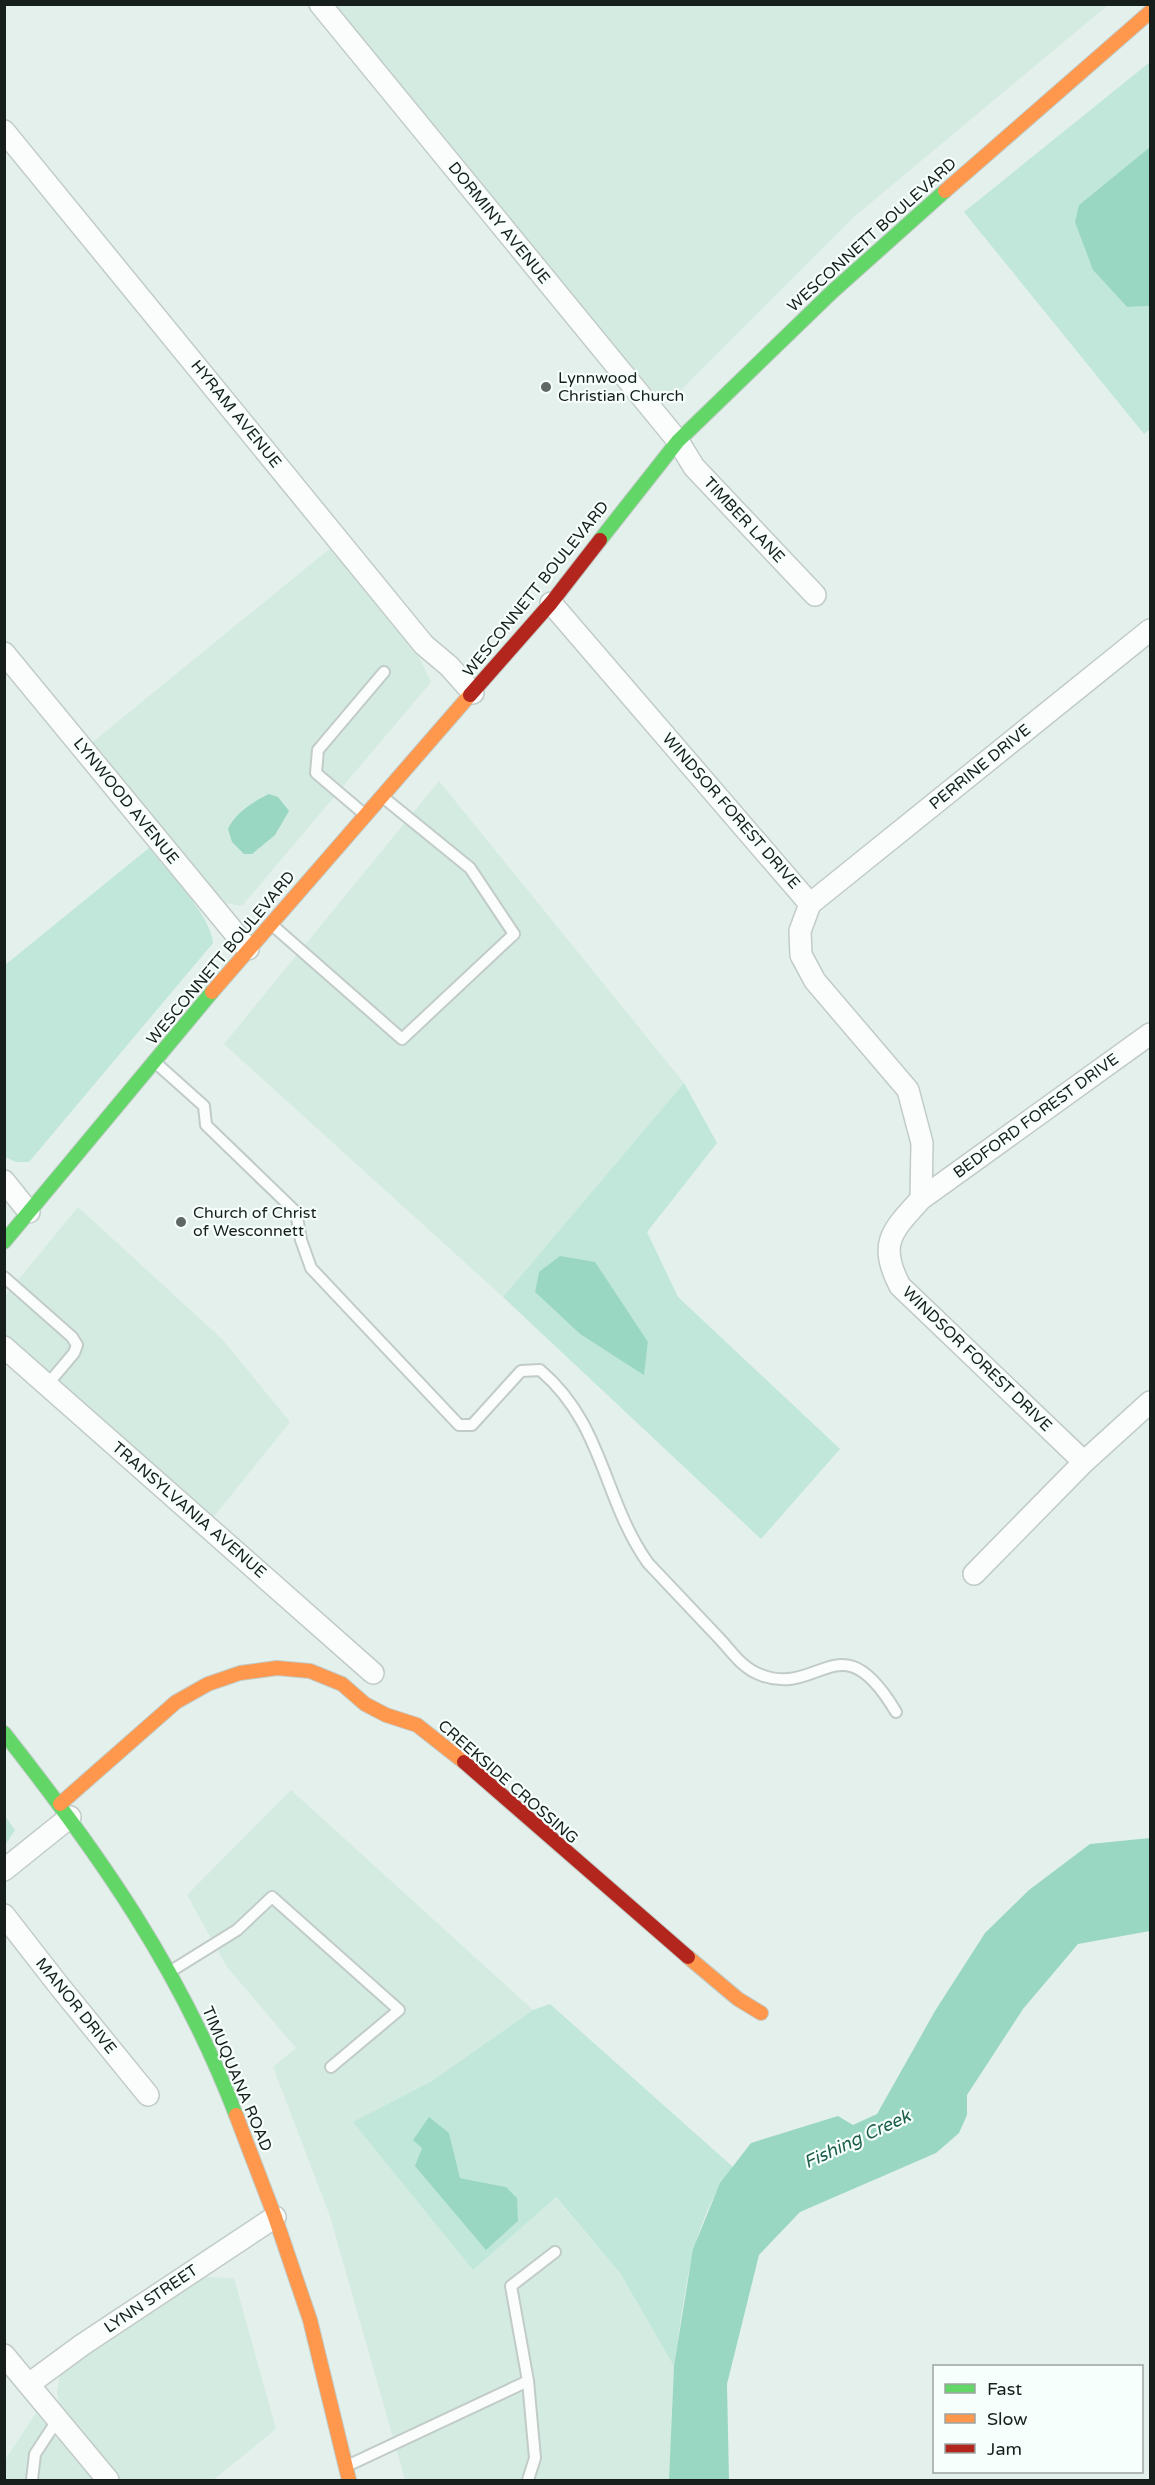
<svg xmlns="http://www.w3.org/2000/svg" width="1155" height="2485" font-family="'Varela Round',sans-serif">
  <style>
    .built { fill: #d4ebe2 }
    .green { fill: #c0e7d9; fill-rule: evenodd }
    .water { fill: #99d7c2 }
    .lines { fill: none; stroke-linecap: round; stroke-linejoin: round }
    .lane-casing { stroke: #c1cbc7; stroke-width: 14 }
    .street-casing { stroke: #c1cbc7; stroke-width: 24 }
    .fast-casing { stroke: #c1cbc7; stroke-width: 16 }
    .slow-casing { stroke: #c1cbc7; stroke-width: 16 }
    .jam-casing { stroke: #c1cbc7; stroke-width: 16 }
    .lane { stroke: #fbfdfc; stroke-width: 10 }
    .street { stroke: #fbfdfc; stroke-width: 21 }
    .fast { stroke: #63d668; stroke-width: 14 }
    .slow { stroke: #ff974d; stroke-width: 14 }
    .jam { stroke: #b3261e; stroke-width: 14 }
    .poi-dot { fill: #5f6864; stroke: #f6fffb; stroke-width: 2 }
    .labels { text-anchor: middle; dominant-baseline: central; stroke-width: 4.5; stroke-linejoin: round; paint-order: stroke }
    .street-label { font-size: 16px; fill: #171f1c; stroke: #f6fffb }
    .poi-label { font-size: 16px; fill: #171f1c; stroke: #f6fffb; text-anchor: start }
    .water-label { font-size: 18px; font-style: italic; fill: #1b5d4a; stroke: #f6fffb }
  </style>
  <rect width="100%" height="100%" fill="#e4f0eb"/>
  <path class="built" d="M332,5H1108L855,216L675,396L657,393L638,379Z
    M333,546L420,659L431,682L242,906L225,903L210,888L89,745Z
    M439,781L684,1083L503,1297L224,1044Z
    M78,1207L223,1340L290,1422L212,1519L5,1335V1296Z
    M291,1790L533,2010L432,2081L354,2122L473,2270L555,2197L620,2273L674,2366L669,2480H405L330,2216L273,2067L296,2048L227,1967L187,1895Z
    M203,2277L234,2278L276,2429L213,2480H122L59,2404L57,2391L61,2370Z
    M36,2413L93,2480H5V2460Z"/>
  <path class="green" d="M1150,62V147L1079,205L1093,270L1127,307L1150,306V429L1144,434L964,212Z
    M149,848C167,871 211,915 213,943L29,1162H16L5,1157V965Z
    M684,1083L717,1143L647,1232L678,1297L840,1449L761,1539L503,1297ZM539,1272L648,1342L644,1374L580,1334L535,1292Z
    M5,1816L15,1830L5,1845H4Z
    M550,2004L733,2167C689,2223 685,2298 674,2366L620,2273L556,2197L473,2270L353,2122L432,2081L533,2010ZM449,2133L460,2178L506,2187L518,2221L486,2249L416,2166L422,2148Z"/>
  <path class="water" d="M1150,147V306L1127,307L1093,270L1075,222L1079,205Z
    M269,794L278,797L289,811L275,835L252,854H244L232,842L228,829C235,813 254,801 269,794Z
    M560,1256L595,1262L648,1342L644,1375L580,1334L535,1292L539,1272Z
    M1150,1838V1931L1078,1944L1023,2009L967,2095V2115L959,2133L936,2153L800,2212L759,2255L727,2384L729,2480H669L674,2366L693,2249L720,2183L751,2143L838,2116L853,2125L877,2114L935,2011L985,1933L1029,1890L1090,1844Z
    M429,2117L449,2133L460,2178L506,2187L517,2198L518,2221L486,2250L415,2166L422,2148L413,2140Z"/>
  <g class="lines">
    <g class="lane-casing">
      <path id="lane" d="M363,813L316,773L318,750L384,672
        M271,924L402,1039L514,934L470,868L384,798
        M157,1064L204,1106L206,1125L296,1212L301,1240L311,1268L459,1425H472L521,1371L540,1370C604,1424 603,1500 648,1563C671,1587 694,1612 717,1636C731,1650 741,1668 761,1675C820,1698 840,1618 896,1712
        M4,1277L72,1337L77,1345L74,1353L47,1385
        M171,1971L237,1930L272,1897L399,2010L331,2067
        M349,2465L528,2381L511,2286L555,2252
        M32,2480L35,2454L58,2419
        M528,2480L535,2458L528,2381"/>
    </g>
    <g class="street-casing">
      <path id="street" d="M320,4L678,441L694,467L815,595
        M4,131L424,645L449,666L473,693
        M551,603L810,904
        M4,653L248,949
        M810,904L800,931L801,955L815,981L908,1090L922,1143L921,1199C893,1230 877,1243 900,1286L1084,1462
        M810,904L1150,630
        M4,1181L29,1212
        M921,1199L1150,1034
        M4,1347L373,1673
        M974,1574L1084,1462L1150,1402
        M4,1870L70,1817
        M4,1915L60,1987L148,2095
        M4,2355L108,2480
        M29,2384L82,2345L275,2217"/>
    </g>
    <g class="fast-casing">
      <path id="fast" d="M600,540L678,441L832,292L945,191
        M4,1242L212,992
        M4,1733C100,1855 180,1969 236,2115"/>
    </g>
    <g class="slow-casing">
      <path id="slow" d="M945,191L1150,12
        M212,992L470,695
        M60,1804L176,1702L208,1684L240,1673L277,1668L310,1671L342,1684L365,1704L386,1715L417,1725L464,1762
        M688,1957L738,1999L761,2013
        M236,2115L275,2217L310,2320L349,2480"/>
    </g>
    <g class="jam-casing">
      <path id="jam" d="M470,695L551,603L600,540
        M464,1762L688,1957"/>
    </g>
    <use href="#lane" class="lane"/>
    <use href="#street" class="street"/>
    <use href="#fast" class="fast"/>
    <use href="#slow" class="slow"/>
    <use href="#jam" class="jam"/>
  </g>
  <g class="poi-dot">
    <circle cx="546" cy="387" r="6"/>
    <circle cx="181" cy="1222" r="6"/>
  </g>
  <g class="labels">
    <g class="street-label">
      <text transform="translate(499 223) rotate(51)">DORMINY AVENUE</text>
      <text transform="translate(872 235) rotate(-42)">WESCONNETT BOULEVARD</text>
      <text transform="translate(236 414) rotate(51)">HYRAM AVENUE</text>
      <text transform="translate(744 520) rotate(47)">TIMBER LANE</text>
      <text transform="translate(536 589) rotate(-51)">WESCONNETT BOULEVARD</text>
      <text transform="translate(980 767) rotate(-39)">PERRINE DRIVE</text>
      <text transform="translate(126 801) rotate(51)">LYNWOOD AVENUE</text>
      <text transform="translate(731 811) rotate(49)">WINDSOR FOREST DRIVE</text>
      <text transform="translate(221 958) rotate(-50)">WESCONNETT BOULEVARD</text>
      <text transform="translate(1036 1116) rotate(-36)">BEDFORD FOREST DRIVE</text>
      <text transform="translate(977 1359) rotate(44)">WINDSOR FOREST DRIVE</text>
      <text transform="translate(189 1510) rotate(41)">TRANSYLVANIA AVENUE</text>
      <text transform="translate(508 1782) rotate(41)">CREEKSIDE CROSSING</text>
      <text transform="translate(76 2006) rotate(51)">MANOR DRIVE</text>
      <text transform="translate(237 2079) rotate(67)">TIMUQUANA ROAD</text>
      <text transform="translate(151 2299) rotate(-34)">LYNN STREET</text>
    </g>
    <g class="poi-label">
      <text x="558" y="378">Lynnwood<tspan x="558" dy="18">Christian Church</tspan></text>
      <text x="193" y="1213">Church of Christ<tspan x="193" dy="18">of Wesconnett</tspan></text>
    </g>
    <g class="water-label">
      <text transform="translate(857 2139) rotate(-25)">Fishing Creek</text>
    </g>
  </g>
  <rect width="1155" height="2485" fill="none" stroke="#171f1c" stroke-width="12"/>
  <rect x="933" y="2365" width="210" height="108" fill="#f6fffb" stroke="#9da5a2" stroke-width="1.5"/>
  <rect x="945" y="2384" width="30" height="9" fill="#63d668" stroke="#9da5a2" stroke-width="1.5"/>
  <text x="987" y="2395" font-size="18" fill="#171f1c">Fast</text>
  <rect x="945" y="2414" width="30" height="9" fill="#ff974d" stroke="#9da5a2" stroke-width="1.5"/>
  <text x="987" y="2425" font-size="18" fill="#171f1c">Slow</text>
  <rect x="945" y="2444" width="30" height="9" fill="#b3261e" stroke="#9da5a2" stroke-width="1.5"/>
  <text x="987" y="2455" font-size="18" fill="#171f1c">Jam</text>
</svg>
